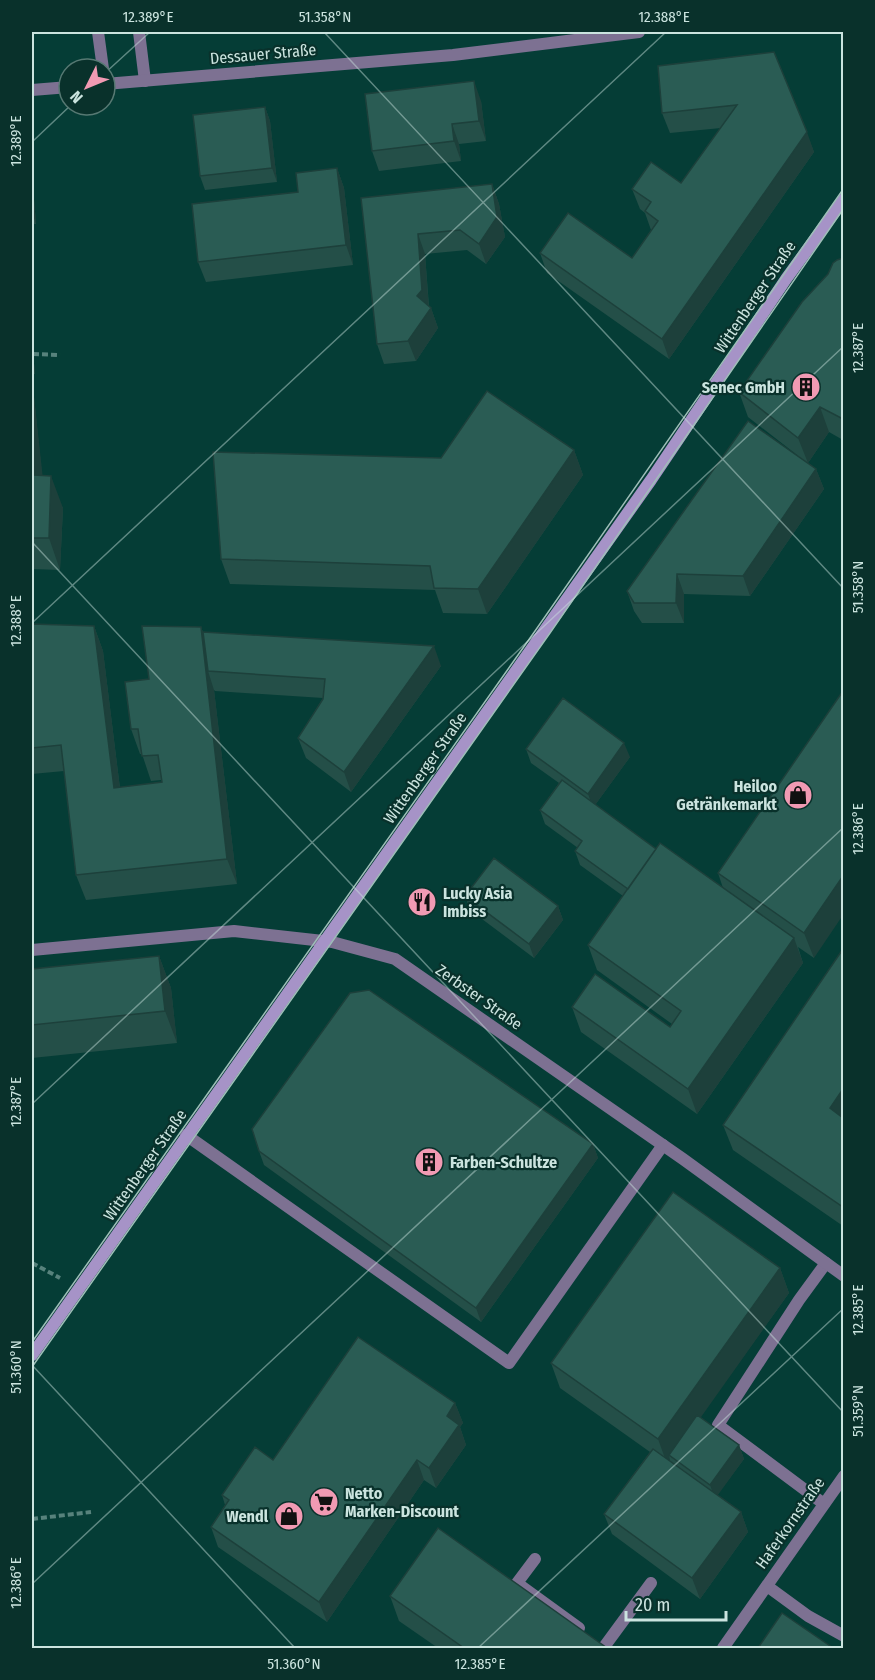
<svg xmlns="http://www.w3.org/2000/svg" width="875" height="1680" font-family="'Fira Sans Condensed',sans-serif">
  <style>
    .lines { fill: none; stroke-linecap: round; stroke-linejoin: round }
    .path { stroke: #57827c; stroke-width: 4; stroke-dasharray: 6 3; stroke-linecap: butt }
    .service { stroke: #7d7192; stroke-width: 12 }
    .minor { stroke: #7d7192; stroke-width: 12 }
    .secondary { stroke: #a693c7; stroke-width: 12 }
    .tram { stroke: #9ebeb8; stroke-width: 1.5 }
    .wall { fill: #244f48 }
    .shaded-wall { fill: #1d403b }
    .building { fill: #2a5c54; stroke: #1d403b; stroke-width: 1.5 }
    .ticks { fill: none; stroke: #cbe4df; stroke-width: 1.5; stroke-opacity: 0.45 }
    .labels { text-anchor: middle; dominant-baseline: central; stroke-width: 4.5; stroke-linejoin: round; paint-order: stroke }
    .street-label { font-size: 16px; fill: #cbe4df; stroke: #09312b }
    .poi-label { font-size: 16px; font-weight: bold; fill: #cbe4df; stroke: #09312b; text-anchor: end }
    .neatline { fill: none; stroke: #cbe4df; stroke-width: 2 }
    .ticks-label { font-size: 15px; text-anchor: middle; fill: #cbe4df }
  </style>
  <rect width="100%" height="100%" fill="#053d36"/>
  <g class="lines">
    <path class="path" d="M33,354L60,355
      M32,1263L60,1278
      M32,1519L91,1512"/>
    <path class="service" d="M98,32L103,69
      M139,32L145,81
      M186,1135L509,1363L663,1145
      M824,1504L718,1425L799,1300L826,1263
      M535,1559L517,1583L579,1628
      M767,1586L808,1616L844,1636
      M604,1647L651,1583"/>
    <path class="minor" d="M105,84L453,55L639,32
      M32,90L69,87
      M32,950L234,931L332,942L395,959L683,1159L844,1276
      M723,1648L844,1476"/>
    <path class="secondary" d="M32,1355L651,480L786,279L844,199"/>
    <path class="tram" d="M32,1342L535,631L844,188
      M32,1367L550,633L844,208"/>
  </g>
  <path class="wall" d="M774,52L814,152L669,359L547,273L540,253L632,258L651,230L645,213L640,209L632,189L681,183L721,128L670,133L662,113Z
    M481,101L486,141L459,144L461,161L379,171L372,151Z
    M265,107L270,121L277,182L205,190L200,176Z
    M337,168L344,188L353,265L206,282L198,262Z
    M32,174L36,224H32Z
    M492,184L499,204L505,237L486,264L467,250L425,254L429,306L431,308L438,328L416,361L384,364L377,344L361,198Z
    M843,258V440L829,432L808,463L816,469L824,489L750,596L684,594V623H642L634,611L627,591L797,455L748,417L739,392Z
    M32,341L35,374H32Z
    M32,378L42,475L63,508L60,570L32,569Z
    M574,450L583,475L487,614L443,613L435,590L230,584L221,559L441,458Z
    M32,624L94,626L103,651L120,788L162,782L161,780L151,781L142,754H140L131,729L149,679L201,627L203,632L441,666L351,792L306,758L298,738L323,698L215,691L214,690L237,884L86,900L76,875L64,771L32,774Z
    M843,691L814,958L798,947L803,963L697,1114L581,1032L572,1007L670,1027L672,1024L597,970L588,945L623,896L580,865L575,851L578,848L545,824L540,810L559,783L531,763L526,749L630,757L595,805L656,849L723,888L718,873Z
    M465,896L558,906L563,920L534,958L470,910Z
    M843,949V1226L733,1150L723,1125Z
    M159,956L171,988L177,1043L32,1058V969Z
    M593,1144L598,1158L481,1322L264,1165L259,1151Z
    M780,1268L789,1293L700,1417L739,1445L744,1459L717,1495L741,1512L748,1532L700,1599L612,1534L604,1514L650,1452L560,1388L551,1363Z
    M455,1403L463,1423L460,1427L466,1445L436,1488L424,1480L327,1622L218,1547L211,1527L225,1505L222,1495L273,1460Z
    M390,1596L607,1648H438L399,1621Z"/>
  <path class="shaded-wall" d="M474,81L481,101L486,141L479,121Z
    M265,107L270,121L277,182L272,168Z
    M452,124L459,144L461,161L454,141Z
    M807,132L814,152L669,359L662,339Z
    M337,168L344,188L353,265L346,245Z
    M32,174L36,224L32,212Z
    M492,184L499,204L505,237L486,264L479,244Z
    M418,234L425,254L429,310L417,296Z
    M431,308L438,328L416,361L408,341Z
    M32,341L35,374L32,363Z
    M32,378L46,507L34,475L32,451Z
    M820,407L829,432L808,463L798,438Z
    M574,450L583,475L487,614L478,589Z
    M816,469L824,489L750,596L743,576Z
    M51,476L63,508L60,570L49,538Z
    M677,574L684,594V623L676,603Z
    M94,626L103,651L123,813L114,788Z
    M201,627L210,652L208,671L214,690L237,884L227,859Z
    M434,646L441,666L351,792L344,772Z
    M624,743L630,757L593,808L588,794Z
    M843,876V915L814,958L804,933Z
    M558,906L563,920L534,958L529,944Z
    M794,938L803,963L697,1114L688,1089Z
    M159,956L171,988L177,1043L165,1011Z
    M843,1089V1127L830,1108Z
    M593,1144L598,1158L481,1322L476,1308Z
    M780,1268L789,1293L672,1458L669,1455L670,1460L667,1464L658,1439Z
    M455,1403L463,1423L460,1427L466,1445L436,1488L429,1468L447,1416Z
    M739,1445L744,1459L715,1499L710,1485Z
    M417,1460L424,1480L327,1622L319,1602Z
    M741,1512L748,1532L700,1599L692,1578Z"/>
  <path class="building" d="M774,52L807,132L662,339L540,253L568,213L632,258L658,221L645,211L651,202L632,189L651,162L681,183L737,105L662,113L658,66Z
    M474,81L479,121L452,124L454,141L372,151L365,94Z
    M265,107L272,168L200,176L193,115Z
    M337,168L346,245L198,262L192,204L298,192L296,173Z
    M492,184L497,217L479,244L460,230L418,234L422,290L417,296L431,308L408,341L377,344L361,198Z
    M843,258V419L820,407L798,438L739,392L802,302L828,274L833,263L837,260Z
    M487,391L574,450L478,589L434,588L430,566L221,559L213,452L441,458Z
    M748,421L816,469L743,576L677,574L676,603H634L627,591Z
    M32,451L34,475L51,476L49,538H32Z
    M32,624L94,626L114,788L162,782L158,755L142,756L138,729H131L125,682L149,679L142,626L201,627L227,859L76,875L61,745L32,748Z
    M203,632L434,646L344,772L298,738L323,699L325,679L208,671Z
    M843,691V876L804,933L718,873Z
    M563,698L624,743L588,794L526,749Z
    M562,780L656,849L628,889L575,851L582,841L540,810Z
    M660,843L794,938L688,1089L572,1007L595,974L670,1027L681,1011L588,945Z
    M494,858L558,906L529,944L465,896Z
    M843,949V1089L830,1108L843,1118V1207L723,1125Z
    M159,956L165,1011L32,1025V969Z
    M369,990L593,1144L476,1308L259,1151L252,1129L350,993Z
    M673,1192L780,1268L658,1439L551,1363Z
    M358,1337L455,1403L447,1416L459,1425L429,1468L417,1460L319,1602L211,1527L229,1500L222,1495L255,1447L273,1460Z
    M697,1415L739,1445L710,1485L669,1455Z
    M653,1449L741,1512L692,1578L604,1514Z
    M438,1528L607,1648H464L390,1596Z
    M782,1613L833,1648H758Z"/>
  <path class="ticks" d="M324,32L844,589M105,73L150,32M32,142L71,105M32,542L844,1413M32,623L666,32M32,1104L844,346M32,1365L295,1648M32,1584L844,827M478,1648L844,1308"/>
  <defs>
    <g id="building-disc" transform="scale(1.5)"><circle r="9.5" fill="#f19ab3" stroke="#09312b"/><path d="M-4-6H4V6H1V3H-1V6H-4ZM-2.5-4.3h1.7v1.8h-1.7ZM.8-4.3h1.7v1.8H.8ZM-2.5-1h1.7V.8h-1.7ZM.8-1h1.7V.8H.8Z" fill="#111"/></g>
    <g id="shop-disc" transform="scale(1.5)"><circle r="9.5" fill="#f19ab3" stroke="#09312b"/><path d="M-5-2.5h2.3a2.7 3.5 0 0 1 5.4 0H5L5.5 6h-11ZM-1.5-2.5h3a1.5 2.3 0 0 0-3 0Z" fill="#111"/></g>
    <g id="restaurant-disc" transform="scale(1.5)"><circle r="9.5" fill="#f19ab3" stroke="#09312b"/><path d="M-5-6h1v4h1v-4h1v4h1v-4h1v5L-1.5 .5V6h-2V.5L-5-1ZM5-6V6H3V1.5H1.5Q1.5-4 5-6Z" fill="#111"/></g>
    <g id="supermarket-disc" transform="scale(1.5)"><circle r="9.5" fill="#f19ab3" stroke="#09312b"/><path d="M-6-5.5h2.5l.6 2H6L4.5 2H-2.5L-4.4-4H-6ZM-1.5 3.2a1.3 1.3 0 1 0 .1 0ZM3 3.2a1.3 1.3 0 1 0 .1 0Z" fill="#111"/></g>
  </defs>
  <g fill-rule="evenodd">
    <use href="#building-disc" x="806" y="387"/>
    <use href="#shop-disc" x="798" y="795"/>
    <use href="#restaurant-disc" x="422" y="902"/>
    <use href="#building-disc" x="429" y="1162"/>
    <use href="#supermarket-disc" x="324" y="1502"/>
    <use href="#shop-disc" x="289" y="1516"/>
  </g>
  <g class="labels">
    <g class="street-label">
      <text transform="translate(263 54) rotate(-5)">Dessauer Straße</text>
      <text transform="translate(755 297) rotate(-56)">Wittenberger Straße</text>
      <text transform="translate(425 768) rotate(-55)">Wittenberger Straße</text>
      <text transform="translate(479 997) rotate(35)">Zerbster Straße</text>
      <text transform="translate(145 1165) rotate(-55)">Wittenberger Straße</text>
      <text transform="translate(790 1523) rotate(-55)">Haferkornstraße</text>
    </g>
    <g class="poi-label">
      <text x="785" y="387">Senec GmbH</text>
      <text x="777" y="786">Heiloo<tspan x="777" dy="18">Getränkemarkt</tspan></text>
      <text x="443" y="893" text-anchor="start">Lucky Asia<tspan x="443" dy="18">Imbiss</tspan></text>
      <text x="450" y="1162" text-anchor="start">Farben-Schultze</text>
      <text x="345" y="1493" text-anchor="start">Netto<tspan x="345" dy="18">Marken-Discount</tspan></text>
      <text x="268" y="1516">Wendl</text>
    </g>
  </g>
  <rect width="875" height="1680" fill="none" stroke="#09312b" stroke-width="66"/>
  <g transform="translate(87 87) rotate(227)"><circle r="28" fill="#09312b" stroke="#577973" stroke-width="1.5"/>
  <path d="M0-4.5L10 22L0 15L-10 22Z" fill="#f19ab3"/>
  <text y="-9" font-size="16" font-weight="bold" text-anchor="middle" fill="#cbe4df">N</text>
  </g>
  <path d="M626 1611v9h100v-9" fill="none" stroke="#cbe4df" stroke-width="3"/>
  <text x="635" y="1611" font-size="18" fill="#cbe4df" stroke="#09312b" stroke-width="4.5" paint-order="stroke">20 m</text>
  <rect x="33" y="33" width="809" height="1614" class="neatline"/>
  <g class="ticks-label">
    <text x="148" y="22">12.389°E</text>
    <text x="325" y="22">51.358°N</text>
    <text x="664" y="22">12.388°E</text>
    <text transform="translate(16 141) rotate(-90)" y="5">12.389°E</text>
    <text transform="translate(858 348) rotate(-90)" y="5">12.387°E</text>
    <text transform="translate(858 587) rotate(-90)" y="5">51.358°N</text>
    <text transform="translate(16 621) rotate(-90)" y="5">12.388°E</text>
    <text transform="translate(858 829) rotate(-90)" y="5">12.386°E</text>
    <text transform="translate(16 1102) rotate(-90)" y="5">12.387°E</text>
    <text transform="translate(858 1310) rotate(-90)" y="5">12.385°E</text>
    <text transform="translate(16 1367) rotate(-90)" y="5">51.360°N</text>
    <text transform="translate(858 1411) rotate(-90)" y="5">51.359°N</text>
    <text transform="translate(16 1583) rotate(-90)" y="5">12.386°E</text>
    <text x="294" y="1669">51.360°N</text>
    <text x="480" y="1669">12.385°E</text>
  </g>
</svg>
